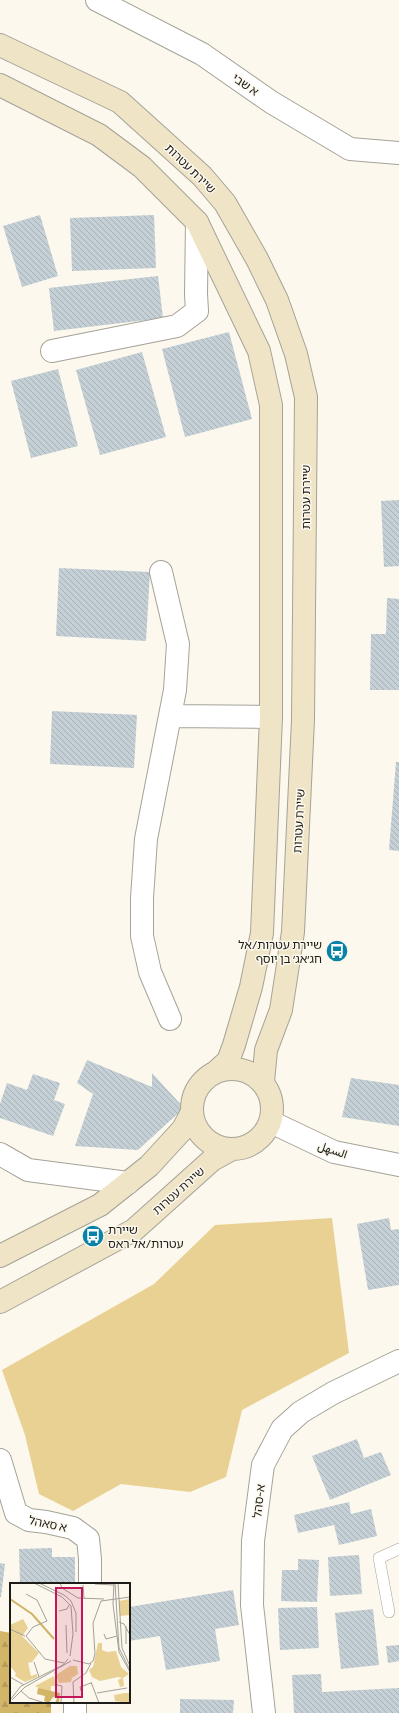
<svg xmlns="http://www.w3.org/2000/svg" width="399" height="1713" font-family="Commissioner,Vazirmatn,'Noto Sans Hebrew',sans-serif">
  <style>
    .green { fill: #e9d193 }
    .forest { fill: url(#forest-firs) }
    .building { fill: url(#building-back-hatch) }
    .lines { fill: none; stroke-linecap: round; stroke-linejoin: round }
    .lane-casing { stroke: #a5a298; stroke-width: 12 }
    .street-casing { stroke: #a5a298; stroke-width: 24 }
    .secondary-casing { stroke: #a5a298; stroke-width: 24 }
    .lane { stroke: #fff; stroke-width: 11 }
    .street { stroke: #fff; stroke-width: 22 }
    .secondary { stroke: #efe4c5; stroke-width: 22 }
    .labels { text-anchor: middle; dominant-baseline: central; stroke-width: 3; stroke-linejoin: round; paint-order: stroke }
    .street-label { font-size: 12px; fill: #1d1c18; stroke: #fcf8ed }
    .poi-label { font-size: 12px; fill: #1d1c18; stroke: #fcf8ed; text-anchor: end }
    .inset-river { fill: none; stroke: #d1b366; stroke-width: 2 }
    .inset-road { fill: none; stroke: #a3a098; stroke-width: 1 }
    .view { fill: #c2185b; fill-opacity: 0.15; stroke: #c2185b; stroke-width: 2 }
    .inset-edge { fill: none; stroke: #1d1c18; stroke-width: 2 }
  </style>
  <defs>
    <pattern id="forest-firs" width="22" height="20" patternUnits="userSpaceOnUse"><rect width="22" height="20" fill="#d2b567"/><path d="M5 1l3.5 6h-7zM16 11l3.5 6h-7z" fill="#b49b59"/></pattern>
    <pattern id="building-back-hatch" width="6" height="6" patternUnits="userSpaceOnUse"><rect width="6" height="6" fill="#c4d0d5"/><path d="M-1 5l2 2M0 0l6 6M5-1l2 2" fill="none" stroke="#a8b2b6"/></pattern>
  </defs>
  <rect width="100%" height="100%" fill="#fcf8ed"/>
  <path class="green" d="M332,1218L349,1353L242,1410L226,1477L190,1492L121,1484L73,1511L39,1494L25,1435L2,1370L154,1284L215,1225Z"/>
  <path class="forest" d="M0,1631L11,1633V1702H51V1713H0Z"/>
  <path class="building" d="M40,215L58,276L22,287L3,226Z
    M154,215L156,268L72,271L70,218Z
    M158,276L163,318L54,331L49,288Z
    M229,332L252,419L185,437L162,349Z
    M142,352L166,437L100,455L76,370Z
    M58,369L78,446L31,458L11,381Z
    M399,500V566L384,567L381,501Z
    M59,568L150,572L146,641L56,636Z
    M387,598L399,599V690H370L371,634H386Z
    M52,711L137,715L134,768L50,764Z
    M396,762H399V851L389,850Z
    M87,1060L152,1087V1073L184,1108L138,1150L75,1146L93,1094L77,1083Z
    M33,1074L60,1083L54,1100L65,1104L53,1136L0,1118V1104L7,1083L27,1090Z
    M351,1078L399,1085V1126L342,1117Z
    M389,1218L391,1230L399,1229V1285L368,1290L357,1224Z
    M357,1439L364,1458L381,1452L391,1475L330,1500L312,1456Z
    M349,1502L351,1514L371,1509L377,1536L339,1545L334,1525L298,1533L294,1515Z
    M52,1548V1557H75V1584H20L19,1549Z
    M359,1555L362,1594L330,1596L328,1557Z
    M298,1559L319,1560L317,1602L281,1601L282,1570H298Z
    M0,1563L5,1564L1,1597H0Z
    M233,1590L239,1625L215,1629L220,1661L166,1670L160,1636L129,1641V1607Z
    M317,1607L319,1648L280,1650L278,1608Z
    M373,1609L379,1665L341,1669L335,1613Z
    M399,1645V1661L388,1663L386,1646Z
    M321,1674L322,1692L399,1688V1713H294L292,1675Z
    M180,1699L234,1700L233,1713H180Z"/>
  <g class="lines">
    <g class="lane-casing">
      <path id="lane" d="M389,1612L379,1558L399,1549"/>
    </g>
    <g class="street-casing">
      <path id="street" d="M97,0L202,54L271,102L350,149L399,153
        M52,351L177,326L197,311L196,294L197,222
        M161,572L178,644L175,690L146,839L142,898V936L150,972L170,1019
        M170,716L271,717
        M271,1122L334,1152L399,1165
        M0,1154L28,1170L128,1183
        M0,1460L16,1513L29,1520L46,1522L73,1528L88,1539L90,1559V1584
        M75,1702V1713
        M264,1713L252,1605L253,1541L263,1465L282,1429L301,1412L333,1393L399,1361"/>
    </g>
    <g class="secondary-casing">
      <path id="secondary" d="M0,45L120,102L202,176L225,203L257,259L277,300L296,354L306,397L303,720L293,932L281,1010L266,1050L263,1082
        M0,85L99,135L142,167L197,222L259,351L271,405V717L262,933L251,987L234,1045L228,1061L217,1071
        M192 1109a40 40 0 1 1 80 0a40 40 0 1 1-80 0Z
        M0,1256L100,1205L149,1166L183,1129L192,1112
        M0,1302L134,1230L212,1160L232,1149"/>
    </g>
    <use href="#lane" class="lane"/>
    <use href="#street" class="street"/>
    <use href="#secondary" class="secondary"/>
  </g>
  <defs>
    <g id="bus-disc" transform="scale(1.15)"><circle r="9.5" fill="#0882a7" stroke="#fcf8ed"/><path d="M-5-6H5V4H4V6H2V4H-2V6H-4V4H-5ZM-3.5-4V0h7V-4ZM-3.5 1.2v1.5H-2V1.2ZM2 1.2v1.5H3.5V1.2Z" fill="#fff"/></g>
  </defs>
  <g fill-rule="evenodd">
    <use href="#bus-disc" x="337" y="951"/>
    <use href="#bus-disc" x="93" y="1236"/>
  </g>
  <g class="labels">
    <g class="street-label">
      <text transform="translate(246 84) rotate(35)">א שבי</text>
      <text transform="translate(191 168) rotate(44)">שיירת עטרות</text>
      <text transform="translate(305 497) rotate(-90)">שיירת עטרות</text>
      <text transform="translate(298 821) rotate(-87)">שיירת עטרות</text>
      <text transform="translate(333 1149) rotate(19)">السهل</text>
      <text transform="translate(178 1190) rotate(-42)">שיירת עטרות</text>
      <text transform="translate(258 1501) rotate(-83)">א-סהל</text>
      <text transform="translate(48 1523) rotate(12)">א סאהל</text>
    </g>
    <g class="poi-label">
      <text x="322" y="944">שיירת עטרות/אל<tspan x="322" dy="14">חג׳אג׳ בן יוסף</tspan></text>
      <text x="108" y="1229" text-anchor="start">שיירת<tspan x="108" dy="14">עטרות/אל ראס</tspan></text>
    </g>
  </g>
  <g transform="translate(10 1583)">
    <rect width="120" height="120" fill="#fcf8ed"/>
    <path d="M119,16L120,32L110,33L109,18ZM13,36L18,45L12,53L29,70L22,79L18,80L21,93L27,91V94L15,99L5,93L6,90L0,83V42ZM88,60H92V67L97,69L106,68L111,84L119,91L113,95L114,103L110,104L108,97L112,95L108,94L90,98L82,94L79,87L83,84ZM60,83H67L68,91L62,95L61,99L49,100L46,92ZM44,93L46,103H41V108L36,109L25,103ZM115,110H119V120L105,118L104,112Z" fill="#e9d193"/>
    <path d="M28,105L50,110L49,120H45L47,115L43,114L39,120L34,118L35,113L27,111Z" fill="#d2b567"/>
    <path class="inset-river" d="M0,16L22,31L44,56"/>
    <path class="inset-road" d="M24,0L52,14L61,23L63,51L60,73M29,0L54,12L61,18L66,30V49M50,0L52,5L68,15L94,16M104,0L103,21L109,69L120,89M105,0L109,65L120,87M108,0L112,65L120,83M85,1L104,2M73,2L74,15M16,11L27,17L37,38L23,44L16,53L35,76L54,80M49,28L57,26L59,22M109,39L114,41L120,52M56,42L57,70M116,43V61M0,46L15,53M94,51L96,56L107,53M63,77L79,81L83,78L85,71L83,40L91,18L120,14M24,79L29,94M45,89L47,102L52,103L51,120M0,94L14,102M81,99L89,120M11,108L19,115L35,120M71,108L70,104L81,100M87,110L117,105M0,117L11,103L53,82L58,76M2,117L15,104L61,78M64,120L63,99L76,90L81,80"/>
    <path class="view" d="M46,5H72V114H46Z"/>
    <rect width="120" height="120" class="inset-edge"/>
  </g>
</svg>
